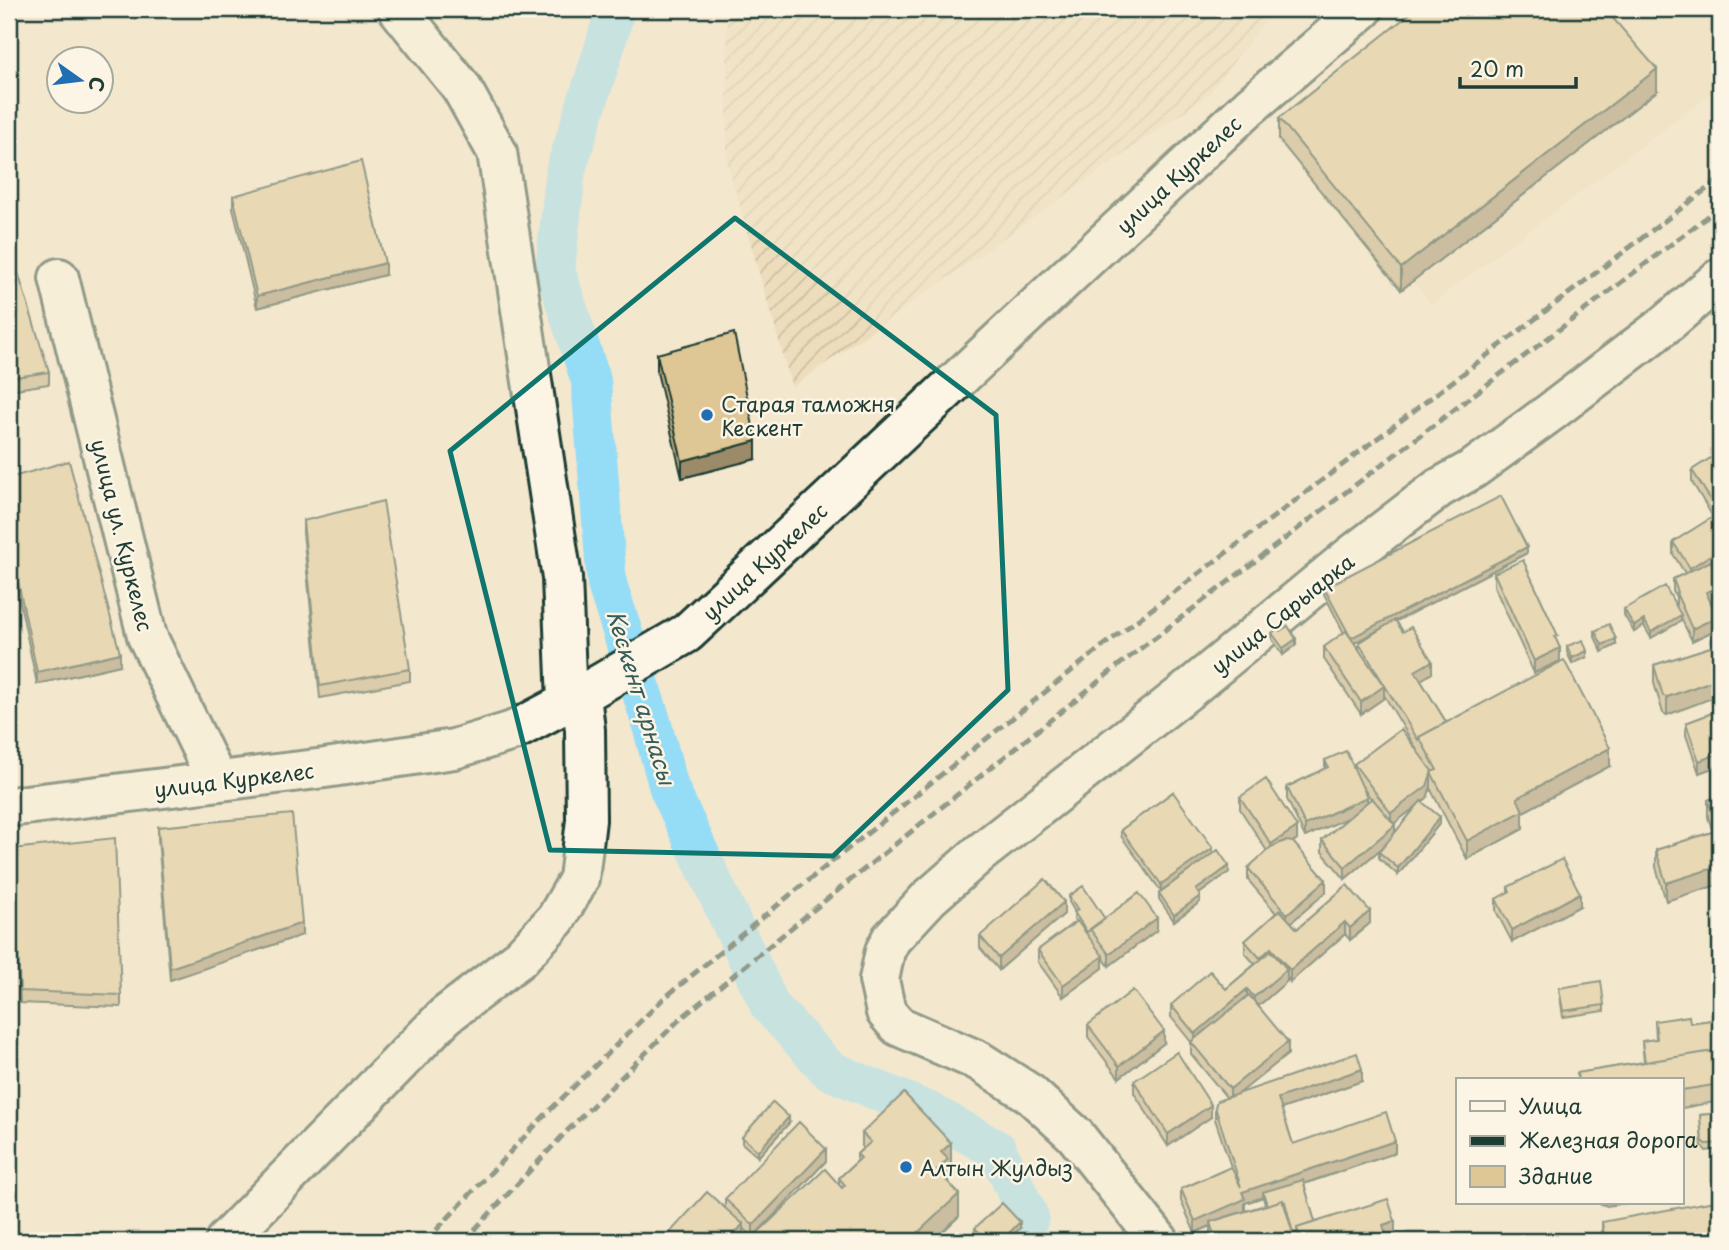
<svg xmlns="http://www.w3.org/2000/svg" width="1729" height="1250" font-family="'Playpen Sans',sans-serif">
  <style>
    .built { fill: #edddbc }
    .industrial { fill: url(#industrial-furrows) }
    .lines { fill: none; stroke-linecap: round; stroke-linejoin: round }
    .canal { stroke: #95dcf7; stroke-width: 40 }
    .street-casing { stroke: #1f3d34; stroke-width: 44 }
    .street { stroke: #fcf5e5; stroke-width: 38 }
    .rail { stroke: #1f3d34; stroke-width: 5; stroke-dasharray: 10 5; stroke-linecap: butt }
    .wall { fill: #bfaa80; stroke: #1f3d34; stroke-width: 2; fill-rule: evenodd }
    .shaded-wall { fill: #9b8b68; stroke: #1f3d34; stroke-width: 2 }
    .building { fill: #dec695; stroke: #1f3d34; stroke-width: 2 }
    .marked { fill: none; stroke: #0f766e; stroke-width: 5; stroke-linejoin: round }
    .poi-dot { fill: #1f6fb2; stroke: #fcf5e5; stroke-width: 2.5 }
    .labels { text-anchor: middle; dominant-baseline: central; stroke-width: 5; stroke-linejoin: round; paint-order: stroke }
    .street-label { font-size: 21px; fill: #1f3d34; stroke: #fcf5e5 }
    .poi-label { font-size: 21px; fill: #1f3d34; stroke: #fcf5e5; text-anchor: start }
    .water-label { font-size: 23px; font-style: italic; fill: #375d5b; stroke: #fcf5e5 }
  </style>
  <defs>
    <pattern id="industrial-furrows" width="10" height="10" patternUnits="userSpaceOnUse" patternTransform="scale(1.75)"><rect width="10" height="10" fill="#edddbc"/><path d="M-1 1l2-2M0 10L10 0M9 11l2-2" fill="none" stroke="#cbbfa2"/></pattern>
  </defs>
  <rect width="100%" height="100%" fill="#f3e7cd"/>
  <filter id="ink" filterUnits="userSpaceOnUse"><feTurbulence type="fractalNoise" baseFrequency=".0143" numOctaves="2"/><feDisplacementMap in="SourceGraphic" scale="14" xChannelSelector="R" yChannelSelector="G"/><feConvolveMatrix kernelMatrix="1 2 1 2 8 2 1 2 1" color-interpolation-filters="sRGB"/></filter>
  <g filter="url(#ink)">
    <path class="built" d="M1422,9H1720V87L1431,304L1286,124Z"/>
    <path class="industrial" d="M727,9H1274L1209,94L792,387L727,161Z"/>
    <g class="lines">
      <path class="canal" d="M615,9L606,43L566,169L555,270L591,381L607,584L650,718L669,788L770,1006L829,1070L929,1112L997,1150L1029,1217L1020,1241"/>
      <g class="street-casing">
        <path id="street" d="M398,9L461,87L497,152L562,578L567,702
          M59,278L147,636L217,781
          M9,807L325,768L454,749L513,731L581,695L687,633L1250,106L1363,9
          M225,1241L445,1016L519,959L556,919L579,879L586,820L585,730L581,695
          M1159,1241L1075,1135L1029,1093L979,1061L898,1026L886,1012L879,980L885,951L891,939L929,898L979,854L1188,690L1352,555L1439,488L1473,469L1551,412L1666,324L1720,278"/>
      </g>
      <use href="#street" class="street"/>
      <path class="rail" d="M426,1241L546,1114L663,999L790,895L1103,646L1720,179
        M464,1241L567,1131L680,1019L807,915L1119,665L1720,207"/>
    </g>
    <path class="wall" d="M1657,91L1401,290L1279,140V118Z
      M233,196L385,275L257,308L233,208Z
      M9,264L49,372V384L9,390Z
      M657,354L756,459L682,478L657,372Z
      M1720,367V389L1713,377V371Z
      M1720,452V561L1713,566L1711,602L1717,629L1692,641L1681,618V621L1651,638L1644,626L1634,632L1624,615V609L1676,604V597L1673,591V579L1685,573L1673,554V542L1713,517L1692,482V470Z
      M9,478L120,665L37,684L9,551Z
      M303,521L410,669V681L320,698L303,533Z
      M1527,553L1396,621L1432,673L1420,680L1446,722L1610,766L1523,812V829L1467,859L1431,790V786L1427,798L1422,802L1440,823L1398,875L1379,858V852L1384,846L1345,879L1322,852V840L1351,816L1305,837L1287,799V787L1325,769V760L1354,770V764L1417,750L1384,695V698L1361,714L1324,659V647L1344,633L1324,594V588ZM1383,627L1359,643V650L1354,643ZM1362,786L1371,799L1367,803ZM1417,806L1395,833L1393,824Z
      M1494,573L1558,644L1560,661L1534,673L1494,586Z
      M1280,631L1296,645L1283,655L1272,639V633Z
      M1595,631L1616,645L1602,652L1595,637Z
      M1720,644L1667,715L1663,713L1654,683V665Z
      M1567,646L1587,657L1572,664L1567,652Z
      M1720,710V765L1699,773L1686,735V723Z
      M1173,792L1161,891L1121,836V830Z
      M1720,796V884L1666,901L1656,867V850L1713,832L1708,817V800Z
      M1240,797L1297,839L1293,842L1326,892L1291,922L1297,929L1347,885L1370,923L1350,940L1345,934L1290,982L1287,977V981L1258,1006L1288,1054L1239,1093L1362,1081L1281,1109L1293,1144L1395,1153L1304,1184L1315,1222L1395,1234L1386,1236V1241H1297V1239H1295V1241H1212L1210,1234V1226L1195,1233L1181,1201V1189L1231,1167L1215,1119V1107L1227,1098L1191,1054V1042L1171,1017V1005L1226,989L1255,964L1245,953V941L1276,913L1248,880V868L1267,851L1240,809ZM1263,1197L1265,1205L1245,1211V1203Z
      M158,827L302,935L170,980L158,839Z
      M12,849L121,995V1007L20,1003Z
      M1229,872L1199,894L1200,902L1174,921L1159,899V893Z
      M1508,887L1580,906L1512,942L1496,911V899L1508,893Z
      M1069,896L1105,919L1157,930L1109,966L1103,958V968L1063,997L1038,962V950L1076,921L1074,919V912H1075L1069,902Z
      M1064,914L999,970L980,948V936Z
      M1559,988L1604,1005V1011L1563,1017Z
      M1720,1014V1101L1682,1108V1080H1577V1073L1644,1062L1642,1041L1656,1039L1655,1021L1690,1023L1720,1019Z
      M1088,1025L1164,1043L1119,1078L1088,1037Z
      M1134,1081L1211,1117L1168,1146L1134,1093Z
      M1720,1113V1149L1706,1151L1702,1146L1700,1115Z
      M789,1123L758,1157L742,1143V1137Z
      M862,1133L951,1165L948,1168V1182L959,1216L933,1241H749L839,1184V1178L857,1161V1154L862,1149Z
      M826,1161L753,1237L743,1228V1237L739,1241H665V1238L725,1208V1199Z
      M1599,1203H1627L1607,1206Z
      M1602,1222L1720,1241H1602Z
      M975,1228H1020L1007,1241H982L975,1234Z"/>
    <path class="shaded-wall" d="M1657,69V91L1401,290V268Z
      M385,263V275L257,308V296Z
      M756,441V459L682,478V461Z
      M1527,547V553L1350,645V638Z
      M1720,549V561L1690,581V568Z
      M1720,586V598L1706,604V592Z
      M1681,615V621L1651,638V632Z
      M1717,617V629L1692,641V629Z
      M1644,620V626L1634,632V626Z
      M1296,639V645L1283,655V648Z
      M1616,639V645L1602,652V645Z
      M1560,648V661L1534,673V661Z
      M1587,651V657L1572,664V658Z
      M120,653V665L37,684V672Z
      M1432,661V673L1415,684V671Z
      M1720,678V695L1667,715V697Z
      M1384,686V698L1361,714V702Z
      M1610,748V766L1523,812V829L1467,859V841L1517,798Z
      M1720,753V765L1699,773V761Z
      M1431,774V786L1427,798L1391,826V813Z
      M1367,797V809L1305,837V825Z
      M1440,817V823L1398,875V868Z
      M1395,825V837L1345,879V867Z
      M1297,827V839L1271,856V844Z
      M1213,848V854L1161,891V884Z
      M1229,866V872L1196,896V890Z
      M1720,866V884L1666,901V883Z
      M1326,880V892L1287,926V914Z
      M1580,893V906L1512,942V930Z
      M1200,896V902L1174,921V915Z
      M1064,902V914L999,970V958Z
      M1370,911V923L1350,940V928Z
      M1157,918V930L1109,966V954Z
      M1345,922V934L1290,982V970Z
      M302,923V935L170,980V968Z
      M1103,956V968L1063,997V985Z
      M1287,969V981L1254,1010V997Z
      M1247,989V1001L1195,1046V1034Z
      M1164,1031V1043L1119,1078V1066Z
      M1288,1042V1054L1230,1101V1089Z
      M1362,1069V1081L1278,1110V1098Z
      M1211,1105V1117L1168,1146V1134Z
      M789,1117V1123L758,1157V1151Z
      M1395,1141V1153L1264,1197L1263,1192V1197L1245,1203V1211L1210,1222V1226L1195,1233V1221L1242,1192Z
      M951,1143V1165L948,1168V1182L937,1170L941,1152Z
      M826,1149V1161L753,1237V1225Z
      M959,1194V1216L933,1241H909Z
      M1395,1221V1234L1386,1236V1241H1367L1383,1225Z
      M1020,1222V1228L1007,1241H1001Z
      M743,1224V1237L739,1241H729Z"/>
    <path class="building" d="M1416,9H1605L1657,69L1401,268L1279,118Z
      M361,161L385,263L257,296L233,196Z
      M15,263L49,372L9,378V264Z
      M734,333L756,441L682,461L657,354Z
      M1720,367V383L1713,371Z
      M1720,452V549L1690,568L1673,542L1719,513L1692,470Z
      M69,461L120,653L37,672L9,539V478Z
      M1501,496L1527,547L1351,638L1324,588Z
      M383,501L410,669L320,686L303,521Z
      M1523,560L1558,636L1555,637L1560,648L1534,661L1494,573Z
      M1711,561L1720,582V586L1706,592L1717,617L1692,629L1676,593L1678,592L1673,579Z
      M1665,586L1681,615L1651,632L1644,620L1634,626L1624,609Z
      M1395,620L1403,632L1411,627L1432,661L1415,671L1446,722L1419,737L1418,740L1359,643Z
      M1609,624L1616,639L1602,645L1595,631Z
      M1288,626L1296,639L1283,648L1272,633L1278,628L1280,631Z
      M1346,631L1384,686L1361,702L1324,647Z
      M1583,640L1587,651L1572,658L1567,646Z
      M1720,644V678L1667,697L1663,696L1654,665Z
      M1564,660L1610,748L1517,798L1523,811L1467,841L1431,772L1437,770L1419,737Z
      M1720,710V753L1699,761L1686,723Z
      M1401,729L1432,771L1427,786L1391,813L1354,764Z
      M1346,751L1367,797L1305,825L1287,787L1328,767L1325,760Z
      M1266,779L1297,827L1271,844L1240,797Z
      M1173,792L1213,848L1161,884L1121,830Z
      M1720,796V866L1666,883L1656,850L1718,830L1708,800Z
      M1372,798L1395,825L1345,867L1322,840Z
      M1421,801L1440,817L1398,868L1379,852Z
      M292,814L302,923L170,968L158,827Z
      M115,838L121,995L20,991L12,849Z
      M1285,841L1293,842L1326,880L1287,914L1248,868L1271,847Z
      M1218,850L1229,866L1196,890L1200,896L1174,915L1159,893Z
      M1562,859L1580,893L1512,930L1496,899L1510,891L1508,887Z
      M1045,879L1064,902L999,958L980,936Z
      M1347,885L1370,911L1350,928L1345,922L1290,970L1271,948L1260,958L1245,941L1280,910L1297,929Z
      M1083,886L1105,919L1087,932L1074,912L1078,910L1069,896Z
      M1139,893L1157,918L1109,954L1090,929Z
      M1077,921L1103,956L1063,985L1038,950Z
      M1271,951L1287,969L1254,997L1247,989L1195,1034L1171,1005L1210,971L1226,989Z
      M1601,981L1604,1005L1563,1011L1559,988Z
      M1133,990L1164,1031L1119,1066L1088,1025Z
      M1249,995L1288,1042L1230,1089L1191,1042Z
      M1689,1016L1690,1023L1720,1019V1050L1645,1062L1642,1041L1657,1039L1655,1021Z
      M1720,1050V1084L1682,1090V1080H1578L1577,1073Z
      M1177,1052L1211,1105L1168,1134L1134,1081Z
      M1357,1053L1362,1069L1278,1098L1293,1144L1386,1112L1395,1141L1242,1192L1245,1199L1195,1221L1181,1189L1231,1167L1241,1187L1215,1107L1217,1101Z
      M904,1093L951,1143L941,1152L948,1159L937,1170L959,1194L909,1241H749L825,1169L842,1188L845,1185L839,1178L861,1158L857,1154L871,1142L862,1133Z
      M773,1102L789,1117L758,1151L742,1137Z
      M1720,1113V1143L1706,1144L1702,1140L1700,1115Z
      M799,1122L826,1149L753,1225L725,1199Z
      M1303,1180L1315,1222L1297,1228V1233H1293L1285,1202L1283,1203V1200L1267,1205L1263,1192Z
      M707,1192L743,1224L729,1241H669L665,1238Z
      M1388,1199L1395,1221L1383,1225L1386,1235L1367,1241H1301L1297,1228Z
      M1283,1200L1295,1241H1216L1210,1222Z
      M1720,1200V1241H1605L1602,1222Z
      M1002,1203L1020,1222L1001,1241H988L975,1228Z"/>
  </g>
  <path d="M0 0H1729V1250H0ZM735,218L996,415L1008,690L833,856L550,850L450,451Z" fill="#f3e7cd" fill-opacity=".55" fill-rule="evenodd"/>
  <path class="marked" d="M735,218L996,415L1008,690L833,856L550,850L450,451Z"/>
  <g class="poi-dot">
    <circle cx="707" cy="415" r="7"/>
    <circle cx="906" cy="1167" r="7"/>
  </g>
  <g class="labels">
    <g class="street-label">
      <text transform="translate(1178 174) rotate(-43)">улица Куркелес</text>
      <text transform="translate(123 535) rotate(76)">улица ул. Куркелес</text>
      <text transform="translate(764 561) rotate(-43)">улица Куркелес</text>
      <text transform="translate(1282 613) rotate(-39)">улица Сарыарка</text>
      <text transform="translate(234 779) rotate(-7)">улица Куркелес</text>
    </g>
    <g class="poi-label">
      <text x="721" y="403">Старая таможня<tspan x="721" dy="24">Кескент</tspan></text>
      <text x="920" y="1167">Алтын Жулдыз</text>
    </g>
    <g class="water-label">
      <text transform="translate(642 697) rotate(73)">Кескент арнасы</text>
    </g>
  </g>
  <rect width="1729" height="1250" fill="none" stroke="#fcf5e5" stroke-width="35"/>
  <rect x="18" y="18" width="1694" height="1215" fill="none" stroke="#1f3d34" stroke-width="2.5" filter="url(#ink)"/>
  <rect x="1456" y="1078" width="228" height="126" fill="#fcf5e5" stroke="#a4ab9e" stroke-width="2"/>
  <rect x="1470" y="1101" width="35" height="10" fill="#fcf5e5" stroke="#a4ab9e" stroke-width="2"/>
  <text x="1519" y="1114" font-size="21" fill="#1f3d34">Улица</text>
  <rect x="1470" y="1136" width="35" height="10" fill="#1f3d34" stroke="#a4ab9e" stroke-width="2"/>
  <text x="1519" y="1148" font-size="21" fill="#1f3d34">Железная дорога</text>
  <rect x="1470" y="1166" width="35" height="21" fill="#dec695" stroke="#a4ab9e" stroke-width="2"/>
  <text x="1519" y="1184" font-size="21" fill="#1f3d34">Здание</text>
  <g transform="translate(80 80) rotate(104)"><circle r="33" fill="#fcf5e5" stroke="#a4ab9e" stroke-width="2"/>
  <path d="M0-5L12 26L0 18L-12 26Z" fill="#1f6fb2"/>
  <text y="-10" font-size="19" font-weight="bold" text-anchor="middle" fill="#1f3d34">С</text>
  </g>
  <path d="M1460 77v10h116v-10" fill="none" stroke="#1f3d34" stroke-width="3.5"/>
  <text x="1470" y="77" font-size="21" fill="#1f3d34" stroke="#fcf5e5" stroke-width="5" paint-order="stroke">20 m</text>
</svg>
